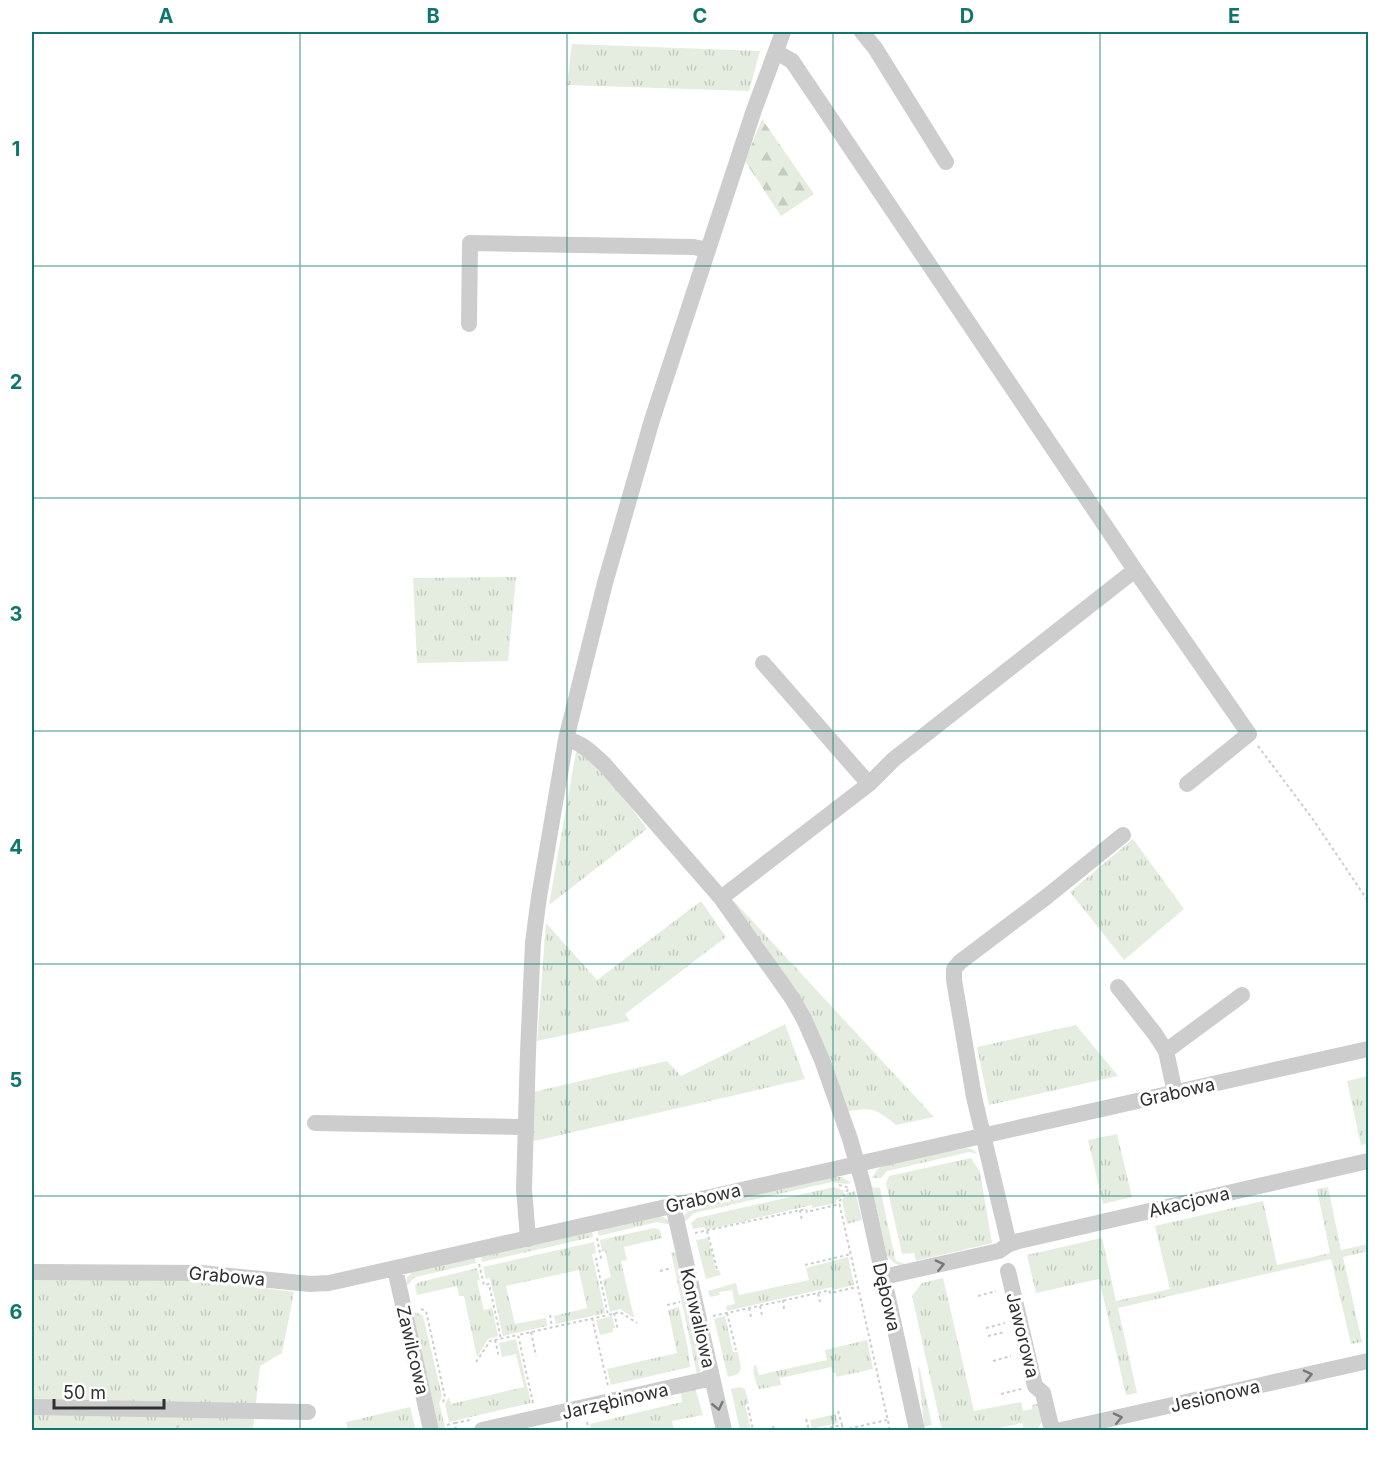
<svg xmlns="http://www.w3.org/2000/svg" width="1400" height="1462" font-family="Inter,sans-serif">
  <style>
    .grass { fill: url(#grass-tufts) }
    .forest { fill: url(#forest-firs) }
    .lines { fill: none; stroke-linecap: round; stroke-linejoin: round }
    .path { stroke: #cdcdcd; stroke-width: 2; stroke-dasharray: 3 3; stroke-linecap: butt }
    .minor { stroke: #cdcdcd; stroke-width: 16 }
    .oneway { stroke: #777 }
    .grid { fill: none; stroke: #0f766e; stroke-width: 1.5; stroke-opacity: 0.55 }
    .labels { text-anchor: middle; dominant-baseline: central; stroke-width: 6; stroke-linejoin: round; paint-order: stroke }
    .street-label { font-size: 18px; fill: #303030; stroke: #fff }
    .neatline { fill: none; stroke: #0f766e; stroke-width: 2 }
    .grid-label { font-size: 20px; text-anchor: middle; font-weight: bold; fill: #0f766e }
  </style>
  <defs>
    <pattern id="grass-tufts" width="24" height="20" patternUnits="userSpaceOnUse" patternTransform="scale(1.5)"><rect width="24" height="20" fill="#e4eddf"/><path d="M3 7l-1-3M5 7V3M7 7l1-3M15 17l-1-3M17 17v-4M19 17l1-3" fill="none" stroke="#c4ccc0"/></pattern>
    <pattern id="forest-firs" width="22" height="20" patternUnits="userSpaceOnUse" patternTransform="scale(1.5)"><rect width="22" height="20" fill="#e4eddf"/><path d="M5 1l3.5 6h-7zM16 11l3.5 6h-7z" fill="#c4ccc0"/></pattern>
  </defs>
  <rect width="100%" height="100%" fill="#fff"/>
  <path class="grass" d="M572,44L760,51L749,91L567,85Z
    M516,577L508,661L417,663L413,578Z
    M582,749L603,770L647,829L549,905L576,752Z
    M1133,839L1184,909L1124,960L1070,892Z
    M701,901L726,937L625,1014L630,1021L537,1041L546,923L597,980Z
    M734,901L934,1117L896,1125C875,1108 871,1107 845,1112L817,1032L733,908Z
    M785,1024L805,1079L530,1142L533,1092L667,1061L681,1076Z
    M1076,1025L1118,1076L989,1105L977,1047Z
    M1368,1076V1144L1361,1145L1347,1081Z
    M1117,1134L1132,1197L1103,1204L1088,1140Z
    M966,1148L972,1149L978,1154L969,1152L887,1171L881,1178H872L876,1171L883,1165Z
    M971,1158L980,1172L992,1243L916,1261L914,1253L902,1254L886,1183L889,1176Z
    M833,1177H842L851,1183L846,1184L832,1182L694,1213L686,1221L683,1222L684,1215L690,1209Z
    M834,1187L845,1191L840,1199L836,1200V1203L812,1208V1205L706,1230L704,1227L693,1229L691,1223L697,1218Z
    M872,1187L880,1188L895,1258L896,1261L905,1264L902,1266L894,1263L887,1256Z
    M1328,1187L1341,1250L1368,1244V1251L1343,1257L1362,1342L1351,1344L1331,1259L1118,1308L1137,1393L1126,1395L1099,1279L1036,1293L1027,1255L1102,1238L1116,1301L1170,1289L1155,1226L1263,1201L1277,1265L1330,1253L1317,1189Z
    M855,1191L862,1220L847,1224L842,1200L847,1193Z
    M660,1216L667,1219L672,1225L657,1222L599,1236L597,1230Z
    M654,1228L660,1230L662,1238L624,1247L627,1260L621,1261L634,1318L620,1309L610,1312L603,1280L611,1277L605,1251L602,1252L600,1240Z
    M592,1231L593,1237L482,1262L481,1257Z
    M708,1238L716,1270H719L721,1275L706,1279L696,1240Z
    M594,1242L596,1253L592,1254L605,1313L556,1324L554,1316L587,1308L579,1270L506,1286L515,1324L546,1318L547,1326L503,1336L490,1278L486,1279L483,1267Z
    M671,1252L676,1253L703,1369L697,1374Z
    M848,1257L854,1285L833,1290L832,1287L727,1311L726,1306L735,1304L732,1290L719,1292L720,1295L710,1297L708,1291L736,1283L739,1295L809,1280L806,1268Z
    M475,1258L476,1263L416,1277L411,1281L409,1284L406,1285L407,1277L413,1272Z
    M477,1268L480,1280L477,1281L484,1310L492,1308L498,1336L488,1339L477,1357L464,1296H459L457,1286L417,1295L415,1285L420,1282Z
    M943,1278L974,1411L1021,1402L1023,1411L1032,1409V1405L1040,1403L1043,1419L1038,1429L1024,1430L1022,1423L990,1430H942L912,1296L922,1283Z
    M32,1280H158L220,1282L294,1292L282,1353L260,1366L253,1430H32Z
    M679,1307L688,1349L690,1367L611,1385L607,1369L677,1353L668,1310Z
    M415,1312L423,1316L442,1396L439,1403L446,1430L439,1428L412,1314Z
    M612,1316L615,1328H613V1332L600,1335L596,1320Z
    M725,1316L733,1352H738L741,1368L738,1374L728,1377L714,1319Z
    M516,1339L531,1403L449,1422L445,1404L449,1397L451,1404L524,1387L516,1354L502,1357L499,1343Z
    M867,1340L873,1369L836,1377V1373H833L831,1367L780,1378L781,1385L759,1389C756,1383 752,1373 754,1366L756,1365L759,1375L827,1360L825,1350Z
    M919,1366L932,1425L924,1427L918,1367Z
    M741,1387L745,1390L749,1403L745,1405L751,1430H740L731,1389Z
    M695,1388L703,1415L672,1421L674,1430H591L590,1424L682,1402L681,1393Z
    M410,1407L416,1430H348L346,1422Z
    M836,1414L838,1423L812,1429L810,1420Z"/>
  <path class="forest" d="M762,119L814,194L781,216L745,161Z"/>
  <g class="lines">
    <path class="path" d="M1258,746L1312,818L1368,901
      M839,1185L849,1188L839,1202L890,1430
      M800,1210L802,1221
      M707,1231L717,1269
      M695,1233L806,1209L807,1212L840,1204
      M597,1238L601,1258L596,1259L608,1315L620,1312L637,1323
      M479,1264L484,1285L489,1284L501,1339
      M805,1265L851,1254
      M660,1271L672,1268
      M818,1293L829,1290L830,1293L857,1287
      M978,1296L996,1291
      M783,1300L784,1309
      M667,1305L680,1302
      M760,1306L762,1315
      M749,1308L751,1317
      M421,1309L426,1311L445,1397L442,1405
      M614,1313L618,1330
      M727,1313L736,1350
      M550,1315L552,1327
      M713,1316L818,1293L820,1302
      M592,1318L608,1386
      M986,1328L1005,1323
      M531,1332L536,1356
      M988,1336L1005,1332
      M495,1340L499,1357
      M993,1361L1011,1356
      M476,1362L490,1341L518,1335
      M1001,1394L1021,1389
      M533,1403L518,1335L608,1315
      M748,1407L753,1430
      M838,1411L842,1425
      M806,1419L809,1430
      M587,1422L589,1430
      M455,1423L470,1420
      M447,1425L455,1423L456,1430
      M773,1426L774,1430
      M783,1428V1430
      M171,1430L179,1426
      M818,1430L842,1425L843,1430L887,1420"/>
    <path class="minor" d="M862,32L875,48L946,162
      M776,52L792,61L1135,570L1249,734L1187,784
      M469,324L470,243L694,247L707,250
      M566,739C583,743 592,753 604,764L721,898L792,998L804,1019L822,1060L850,1139L863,1184L917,1430
      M869,784L894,759L926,734L1135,570
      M721,898L869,784L763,663
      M1118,987L1155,1034L1166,1051L1175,1093
      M1166,1051L1242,995
      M315,1123L526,1127
      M673,1205L724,1430
      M528,1239L524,1189L528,1052L533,942L539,897L566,739L605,583L652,420L754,110L783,32
      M1009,1244L974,1097L954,980V969L960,962L1045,898L1123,835
      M395,1269L431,1430
      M1008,1271L1035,1386L1043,1393L1052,1430
      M32,1272L201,1273L310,1284L329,1283L1368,1049
      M883,1277L999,1251L1009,1244L1019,1241L1368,1161
      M32,1407L308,1412
      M482,1430L712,1378
      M1061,1430L1368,1361"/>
  </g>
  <defs><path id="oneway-chevron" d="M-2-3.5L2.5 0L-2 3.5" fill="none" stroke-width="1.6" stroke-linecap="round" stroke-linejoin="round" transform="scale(1.5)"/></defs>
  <g class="oneway">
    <use href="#oneway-chevron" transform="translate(940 1265) rotate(-13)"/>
    <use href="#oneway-chevron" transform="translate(1308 1375) rotate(-13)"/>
    <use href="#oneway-chevron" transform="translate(718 1406) rotate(77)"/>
    <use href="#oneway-chevron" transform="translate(1118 1418) rotate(-13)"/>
  </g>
  <path class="grid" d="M300,32V1430M567,32V1430M833,32V1430M1100,32V1430M32,266H1368M32,498H1368M32,731H1368M32,964H1368M32,1196H1368"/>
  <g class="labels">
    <g class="street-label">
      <text transform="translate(1177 1092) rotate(-13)">Grabowa</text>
      <text transform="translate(703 1198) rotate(-13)">Grabowa</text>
      <text transform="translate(1189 1202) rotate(-13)">Akacjowa</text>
      <text transform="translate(227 1276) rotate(5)">Grabowa</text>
      <text transform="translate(887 1297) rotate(77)">Dębowa</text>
      <text transform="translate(698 1318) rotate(77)">Konwaliowa</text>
      <text transform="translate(1023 1335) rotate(76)">Jaworowa</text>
      <text transform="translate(413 1350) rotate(77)">Zawilcowa</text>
      <text transform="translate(1215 1396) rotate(-13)">Jesionowa</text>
      <text transform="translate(615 1401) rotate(-13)">Jarzębinowa</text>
    </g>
  </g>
  <rect width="1400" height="1462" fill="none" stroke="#ffffff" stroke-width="66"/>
  <path d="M54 1399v9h110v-9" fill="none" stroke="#303030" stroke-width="3"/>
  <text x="63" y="1399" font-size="18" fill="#303030" stroke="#ffffff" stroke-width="4.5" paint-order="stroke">50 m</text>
  <rect x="33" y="33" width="1334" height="1396" class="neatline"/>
  <g class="grid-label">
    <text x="166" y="23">A</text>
    <text x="433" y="23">B</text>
    <text x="700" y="23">C</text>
    <text x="967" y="23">D</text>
    <text x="1234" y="23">E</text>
    <text x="16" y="156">1</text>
    <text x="16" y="389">2</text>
    <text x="16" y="621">3</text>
    <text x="16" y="854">4</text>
    <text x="16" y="1087">5</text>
    <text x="16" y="1319">6</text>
  </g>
</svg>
